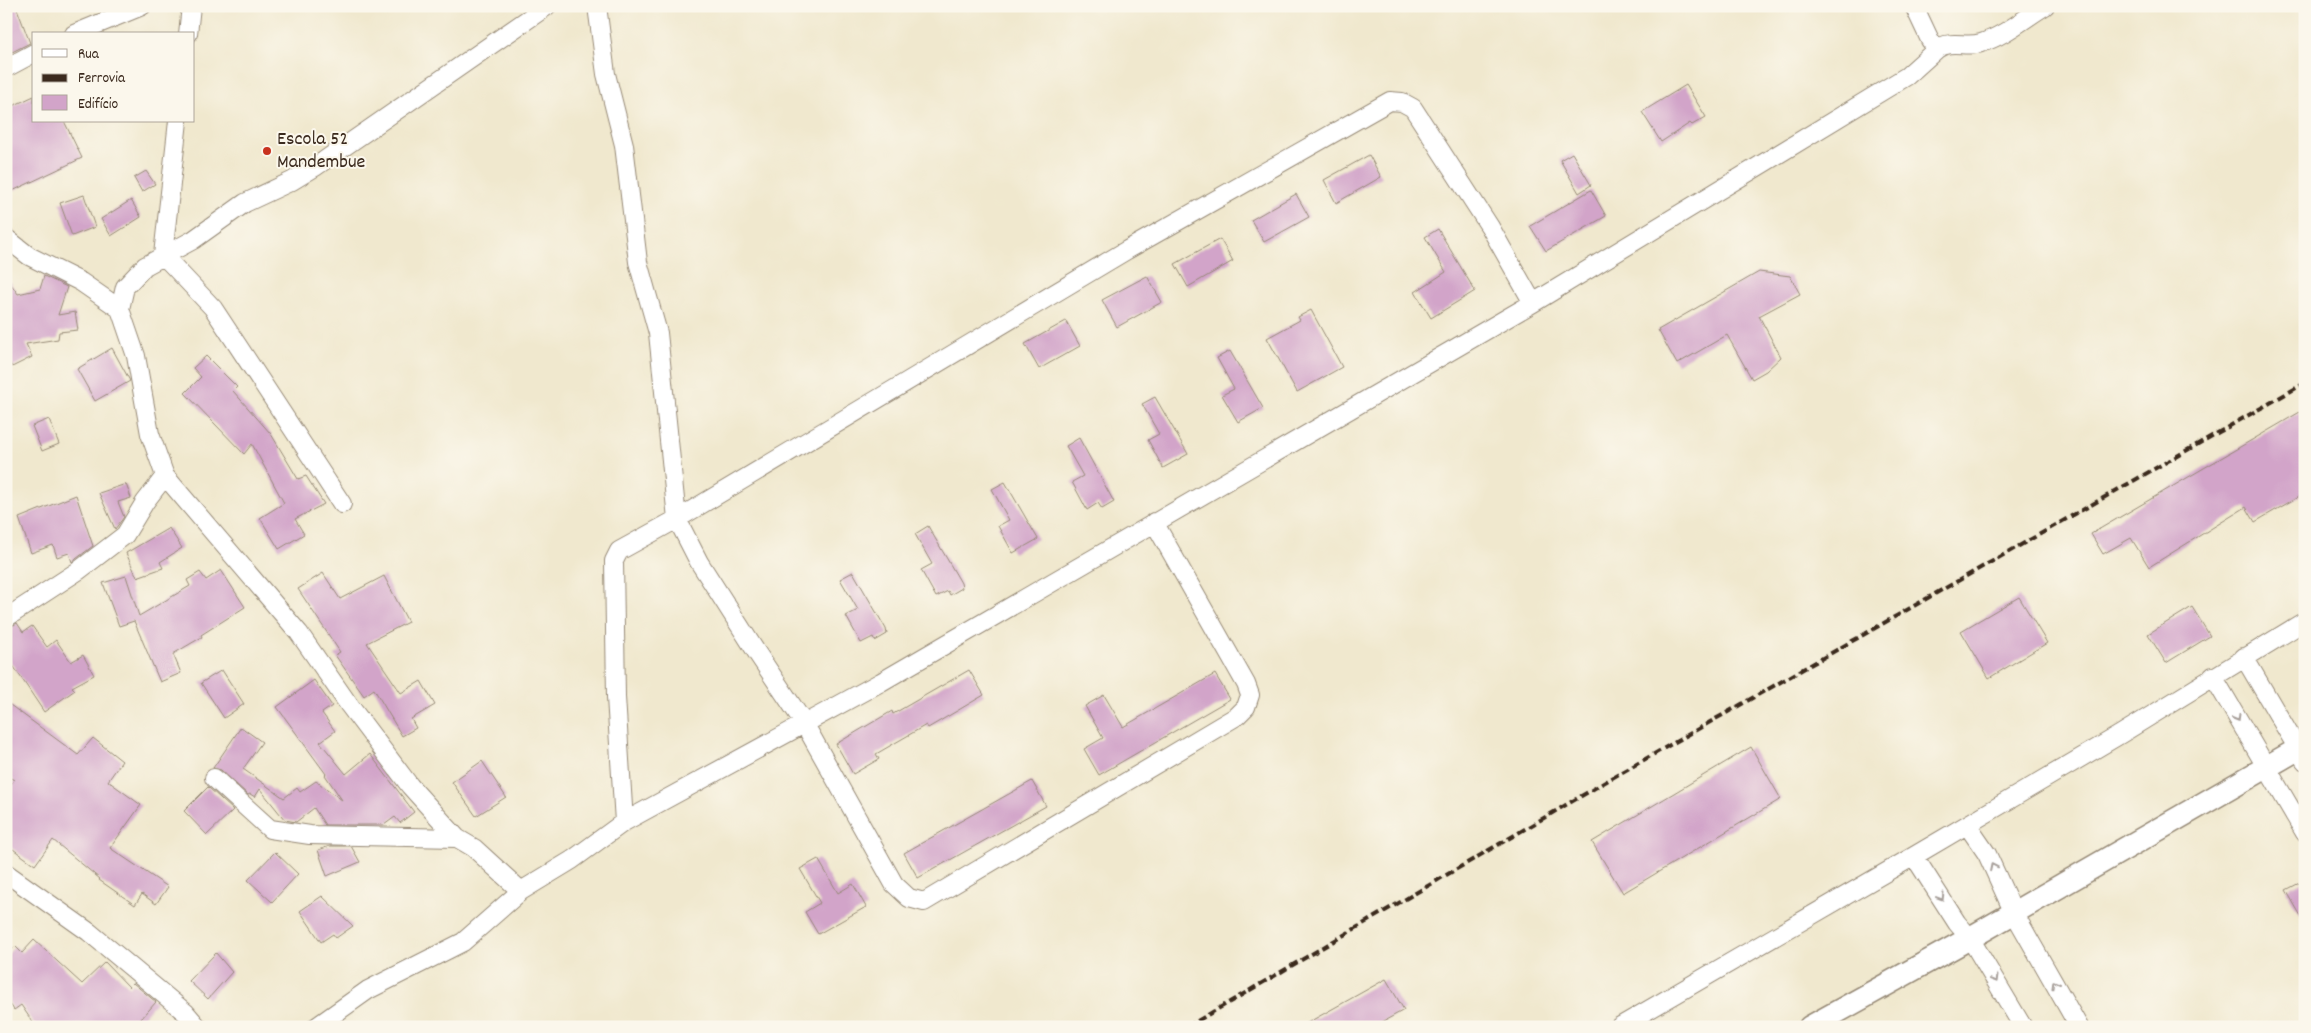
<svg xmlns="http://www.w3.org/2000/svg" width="2311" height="1033" font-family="Dekko,sans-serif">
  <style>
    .building { fill: #d2a4c9 }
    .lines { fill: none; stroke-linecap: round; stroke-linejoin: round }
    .minor-casing { stroke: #968976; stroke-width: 20 }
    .tertiary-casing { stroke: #968976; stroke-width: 25 }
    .minor { stroke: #fff; stroke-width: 18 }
    .tertiary { stroke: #fff; stroke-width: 22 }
    .rail { stroke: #3b2a1e; stroke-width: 4; stroke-dasharray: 8 4; stroke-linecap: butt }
    .oneway { stroke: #a79f9a }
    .poi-dot { fill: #c8321e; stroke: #fbf7ec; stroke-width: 2 }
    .labels { text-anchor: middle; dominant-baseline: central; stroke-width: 4; stroke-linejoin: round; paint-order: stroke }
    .poi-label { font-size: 20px; fill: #3b2a1e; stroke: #fbf7ec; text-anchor: start }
  </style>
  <rect width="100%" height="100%" fill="#fbf7ec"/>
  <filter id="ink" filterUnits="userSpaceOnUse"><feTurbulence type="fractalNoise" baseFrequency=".02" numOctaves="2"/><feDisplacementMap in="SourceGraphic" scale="10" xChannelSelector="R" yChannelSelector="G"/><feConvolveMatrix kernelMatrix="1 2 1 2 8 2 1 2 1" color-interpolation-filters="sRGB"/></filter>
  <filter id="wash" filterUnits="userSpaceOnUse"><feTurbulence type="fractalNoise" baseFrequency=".0096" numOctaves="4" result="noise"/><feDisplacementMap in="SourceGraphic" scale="20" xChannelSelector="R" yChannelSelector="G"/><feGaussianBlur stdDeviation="1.12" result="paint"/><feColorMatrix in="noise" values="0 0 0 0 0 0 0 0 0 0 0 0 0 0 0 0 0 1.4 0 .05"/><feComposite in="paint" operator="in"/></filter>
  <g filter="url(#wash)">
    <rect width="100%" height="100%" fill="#f0e8ce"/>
    <g id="blocks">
      <path class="building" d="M6,6H16L30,43L12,52L6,39Z
        M1686,85L1706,117L1692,125L1690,123L1661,142L1642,112Z
        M34,96V121H64L82,158L6,194V109Z
        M1572,153L1591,185L1579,193L1560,160Z
        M1369,155L1381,177L1336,203L1324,180Z
        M146,171L155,184L142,192L134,178Z
        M1591,190L1606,216L1546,251L1530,226Z
        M1296,194L1309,217L1264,242L1251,220Z
        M84,195L95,227L72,236L60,203Z
        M131,200L141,217L111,236L101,219Z
        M1438,229L1475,291L1431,318L1415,292L1446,272L1425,237Z
        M1220,239L1233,261L1188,287L1175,264Z
        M1759,272L1790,276L1800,294L1759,316L1781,357L1766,371L1752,379L1727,335L1677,364L1658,330Z
        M44,276L67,287L58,315L75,312L78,330L59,332L58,339L26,344L32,357L12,367L6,357V277L18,294L40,289Z
        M1147,276L1162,302L1117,327L1102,300Z
        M1311,310L1342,367L1297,392L1267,338L1300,320L1298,317Z
        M1066,321L1080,346L1039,369L1025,344Z
        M112,348L130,381L95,401L77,369Z
        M1230,351L1263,408L1238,422L1222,395L1234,389L1217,358Z
        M206,356L237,387L233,391L271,434L298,479L306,476L324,504L295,519L304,534L279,549L260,518L284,503L252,444L244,454L185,393L201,377L193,368Z
        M1155,397L1188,454L1163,468L1148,440L1159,434L1142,404Z
        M2305,409V493L2255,522L2246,507L2149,567L2131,538L2103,554L2091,534Z
        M49,419L59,444L42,451L32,426Z
        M1079,438L1114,502L1102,509L1098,503L1087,510L1072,482L1083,476L1066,446Z
        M1005,482L1038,539L1013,553L998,526L1009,520L992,489Z
        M126,484L131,498L118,502L124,517L115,529L99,493Z
        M76,495L93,546L72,562L69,553L57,557L53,545L31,553L19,518Z
        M928,526L961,583L962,588L950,595L948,591L936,597L921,570L932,564L915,534Z
        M169,528L182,548L160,562L163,568L137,577L126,553Z
        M221,570L245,607L201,635L202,637L173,654L181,673L160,682L134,621L119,626L103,583L126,576L139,616L190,586L187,580L200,572L206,580Z
        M853,572L886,629L887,634L875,641L873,637L861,643L846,616L858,610L840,579Z
        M323,573L340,599L384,576L408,622L367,643L401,693L421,681L435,705L411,719L416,728L402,736L374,689L364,696L335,655L340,652L298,589Z
        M2019,597L2047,643L1989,678L1961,631Z
        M2192,607L2210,636L2166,663L2148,634Z
        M17,623L23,632L32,626L47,647L56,640L71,662L83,655L94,675L72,687L75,690L44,712L6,655V629Z
        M222,670L244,704L224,718L201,683Z
        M969,670L984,695L928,728L926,725L876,754L879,759L853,774L836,744L892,711L893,714Z
        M1215,674L1230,699L1099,775L1084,749L1103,738L1085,706L1104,695L1123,727Z
        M314,680L332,706L322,713L335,731L320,742L346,774L370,754L414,812L400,823L395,817L384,825H325L314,808L296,822L285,820L260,789L255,797L250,794L248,795L221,770L213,768L241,727L262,742L243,769L284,798L297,788L300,792L316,781L342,800L325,775L326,774L277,707Z
        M6,702L78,755L93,738L122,761L108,781L141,805L110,848L168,887L156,904L142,894L135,905L99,880L100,879L53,840L35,865L6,844V790L14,780L6,775Z
        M1751,747L1781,799L1623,893L1592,842Z
        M482,761L506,797L476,816L452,782Z
        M1032,781L1046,806L918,878L904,853Z
        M208,787L233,810L207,835L184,811Z
        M330,846H351L360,862L327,876L318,850Z
        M275,852L298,874L272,902L248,880Z
        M818,859L838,893L853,884L866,907L818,934L805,912L820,903L800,869Z
        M2305,880V923L2286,890Z
        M322,896L353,926L336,938L333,934L321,942L300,911Z
        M34,940L82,984L105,962L129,987L133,983L156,1002L134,1027H36L21,1005L14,1010L6,998V956L15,946L22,953Z
        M216,953L232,972L208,999L189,981Z
        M1386,979L1404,1010L1373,1027H1300Z"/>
    </g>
  </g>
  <g filter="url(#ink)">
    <use href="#blocks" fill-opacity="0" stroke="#968976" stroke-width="1"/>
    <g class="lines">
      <g class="minor-casing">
        <path id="minor" d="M597,6L606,74L624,145L638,262L658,333L677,519L619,551L614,561L616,697L624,822
          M74,34L142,6
          M188,34L191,6
          M1937,49C1951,39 1966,48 1981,43C2004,36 2025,18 2045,6
          M6,68L34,53
          M178,121L163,255L213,308L342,504
          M6,238L29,256L81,282L120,309L136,356L150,434L165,476L299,633L349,705L410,786L457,838L474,848L521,891
          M120,309L125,287L145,266L193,240L245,203L292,181L315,167L547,6
          M1154,522L1246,684L1250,695L1246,707L1237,716L924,902L909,898L894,884L804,723L757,653L699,562L677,519L1127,250L1390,101L1402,102L1413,108L1490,227L1533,303
          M6,618L78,571L125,535L145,502L165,476
          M2244,657L2305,761
          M2213,676L2305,833
          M214,778L270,829L310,835L457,838
          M1967,825L1987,854L2013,911L2079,1027
          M1914,856L1957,923L1970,938L2023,1027
          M6,873L89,932L186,1013L198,1027
          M316,1027L368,990L463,942L521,891L572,860L624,822L881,682L1533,303L1907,76L1937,49L1930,40L1914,6
          M1619,1027L1914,856L2121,734L2305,621"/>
      </g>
      <g class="tertiary-casing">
        <path id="tertiary" d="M1810,1027L1970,938L2305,745"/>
      </g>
      <use href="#minor" class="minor"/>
      <use href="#tertiary" class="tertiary"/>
      <path class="rail" d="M1187,1027L1612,778L2305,383"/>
    </g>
    <defs><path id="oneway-chevron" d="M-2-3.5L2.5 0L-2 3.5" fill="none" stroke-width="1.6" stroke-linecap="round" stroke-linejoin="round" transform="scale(1.25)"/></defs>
    <g class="oneway">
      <use href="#oneway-chevron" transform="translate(2237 718) rotate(60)"/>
      <use href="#oneway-chevron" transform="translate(1993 867) rotate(-116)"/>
      <use href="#oneway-chevron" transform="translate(1941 897) rotate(59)"/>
      <use href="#oneway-chevron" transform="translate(1995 979) rotate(59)"/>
      <use href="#oneway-chevron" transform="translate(2055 984) rotate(-120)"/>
    </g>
  </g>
  <circle class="poi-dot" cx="267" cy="151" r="5"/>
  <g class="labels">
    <g class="poi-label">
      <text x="277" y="140">Escola 52<tspan x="277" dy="23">Mandembue</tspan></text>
    </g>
  </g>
  <rect width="2311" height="1033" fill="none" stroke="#fbf7ec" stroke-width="25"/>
  <rect x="32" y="32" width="162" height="90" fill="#fbf7ec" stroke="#aea59a"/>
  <rect x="42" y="49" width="25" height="8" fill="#ffffff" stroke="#aea59a"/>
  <text x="78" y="58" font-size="15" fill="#3b2a1e">Rua</text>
  <rect x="42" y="74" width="25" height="8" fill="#3b2a1e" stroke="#aea59a"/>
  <text x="78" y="82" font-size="15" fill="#3b2a1e">Ferrovia</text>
  <rect x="42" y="95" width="25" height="15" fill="#d2a4c9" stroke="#aea59a"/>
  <text x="78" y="108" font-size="15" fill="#3b2a1e">Edifício</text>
</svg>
